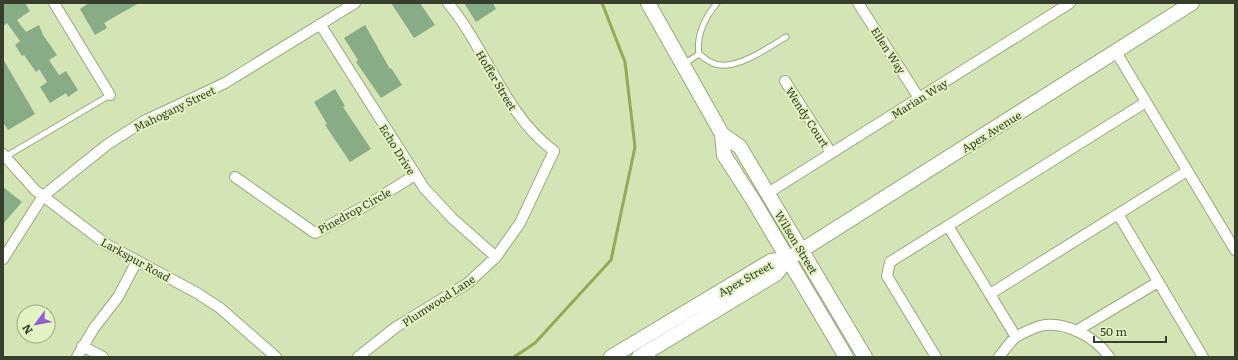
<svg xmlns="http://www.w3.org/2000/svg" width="1238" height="360" font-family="Literata,serif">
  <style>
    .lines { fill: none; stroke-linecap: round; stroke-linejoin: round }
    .stream { stroke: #90ac54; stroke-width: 3 }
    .building { fill: #87ac86 }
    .lane-casing { stroke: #98a979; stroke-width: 7 }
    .street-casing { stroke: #98a979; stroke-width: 12 }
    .secondary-casing { stroke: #98a979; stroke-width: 16 }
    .lane { stroke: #fff; stroke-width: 5 }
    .street { stroke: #fff; stroke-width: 10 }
    .secondary { stroke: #fff; stroke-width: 14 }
    .labels { text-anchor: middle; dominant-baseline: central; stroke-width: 4; stroke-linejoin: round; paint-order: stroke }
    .street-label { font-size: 11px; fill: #373e2b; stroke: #e0f3c0 }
  </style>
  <rect width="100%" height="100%" fill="#d3e5b4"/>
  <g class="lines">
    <path class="stream" d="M514,357L535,343L611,260L635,147L625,62L602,3"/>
  </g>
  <path class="building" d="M3,3H25L30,11L17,20L26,32L39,25L43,35L57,55L49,60L59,75L66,71L78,90L68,97L66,93L50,103L40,87L47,82L39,69L36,72L24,55L22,56L15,45L20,41L7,23L3,26Z
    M89,3H139L104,23L107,28L95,35L80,9Z
    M391,3H420L435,25L414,38Z
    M464,3H493L496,9L476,22Z
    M365,25L390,69L391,68L402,85L381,98L356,62L358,60L344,38Z
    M3,59L35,114L8,130L3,122Z
    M335,89L345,106L343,107L371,149L350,162L325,125L327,124L314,102Z
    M3,187L22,202L3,224Z"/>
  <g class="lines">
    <g class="lane-casing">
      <path id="lane" d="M699,54C696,36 705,17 717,3
        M684,64L699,54C705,59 713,65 721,65C741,67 769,47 786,37
        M5,157L110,95"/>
    </g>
    <g class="street-casing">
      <path id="street" d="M54,3L110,95
        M858,3L919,98
        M320,24L424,188L453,219L496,257
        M1116,52L1235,250
        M785,81L831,153
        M3,154L35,190L106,244L197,293L220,308L276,357
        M235,177L315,233L372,202L415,175
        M768,193L1070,3
        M1118,214L1203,357
        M948,226L1016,337
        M3,259L43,196L108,144L144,121L225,83L355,3
        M990,294L1187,171
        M1076,331L1158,282
        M82,346L103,357
        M77,357L94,328L118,297L137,261
        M358,357L396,327L468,283L496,257L520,223L554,151C504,114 487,50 448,3
        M936,357L887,276L890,262L1146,102
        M999,357C1004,351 1010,341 1017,336C1023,333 1033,328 1040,326C1064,320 1096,337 1109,357"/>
    </g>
    <g class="secondary-casing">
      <path id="secondary" d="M648,3L722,134L724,155L753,200L846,357
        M722,134L740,147L865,357
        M611,357L771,261L788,259
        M639,357L776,274L788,259L1192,3"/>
    </g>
    <use href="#lane" class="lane"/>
    <use href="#street" class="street"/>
    <use href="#secondary" class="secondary"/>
  </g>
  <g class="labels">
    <g class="street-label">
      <text transform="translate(889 50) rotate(57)">Ellen Way</text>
      <text transform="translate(497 80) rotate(59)">Hoffer Street</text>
      <text transform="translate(919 98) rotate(-32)">Marian Way</text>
      <text transform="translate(174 108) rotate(-26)">Mahogany Street</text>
      <text transform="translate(808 117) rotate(57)">Wendy Court</text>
      <text transform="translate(991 131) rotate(-32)">Apex Avenue</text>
      <text transform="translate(398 149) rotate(58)">Echo Drive</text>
      <text transform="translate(354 210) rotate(-29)">Pinedrop Circle</text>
      <text transform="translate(797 242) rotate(59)">Wilson Street</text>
      <text transform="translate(136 259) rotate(29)">Larkspur Road</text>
      <text transform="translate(745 278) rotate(-29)">Apex Street</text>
      <text transform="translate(438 300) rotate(-33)">Plumwood Lane</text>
    </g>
  </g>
  <rect width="1238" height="360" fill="none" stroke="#373e2b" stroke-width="8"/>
  <g transform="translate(36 324) rotate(238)"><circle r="19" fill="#e0f3c0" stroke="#9cab84"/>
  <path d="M0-3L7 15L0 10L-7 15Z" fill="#955ad2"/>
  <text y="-6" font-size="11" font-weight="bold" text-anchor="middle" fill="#373e2b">N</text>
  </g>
  <path d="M1094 336v6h72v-6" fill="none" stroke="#373e2b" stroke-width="2"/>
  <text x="1100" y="336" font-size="12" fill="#373e2b" stroke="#e0f3c0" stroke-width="3" paint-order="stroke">50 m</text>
</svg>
